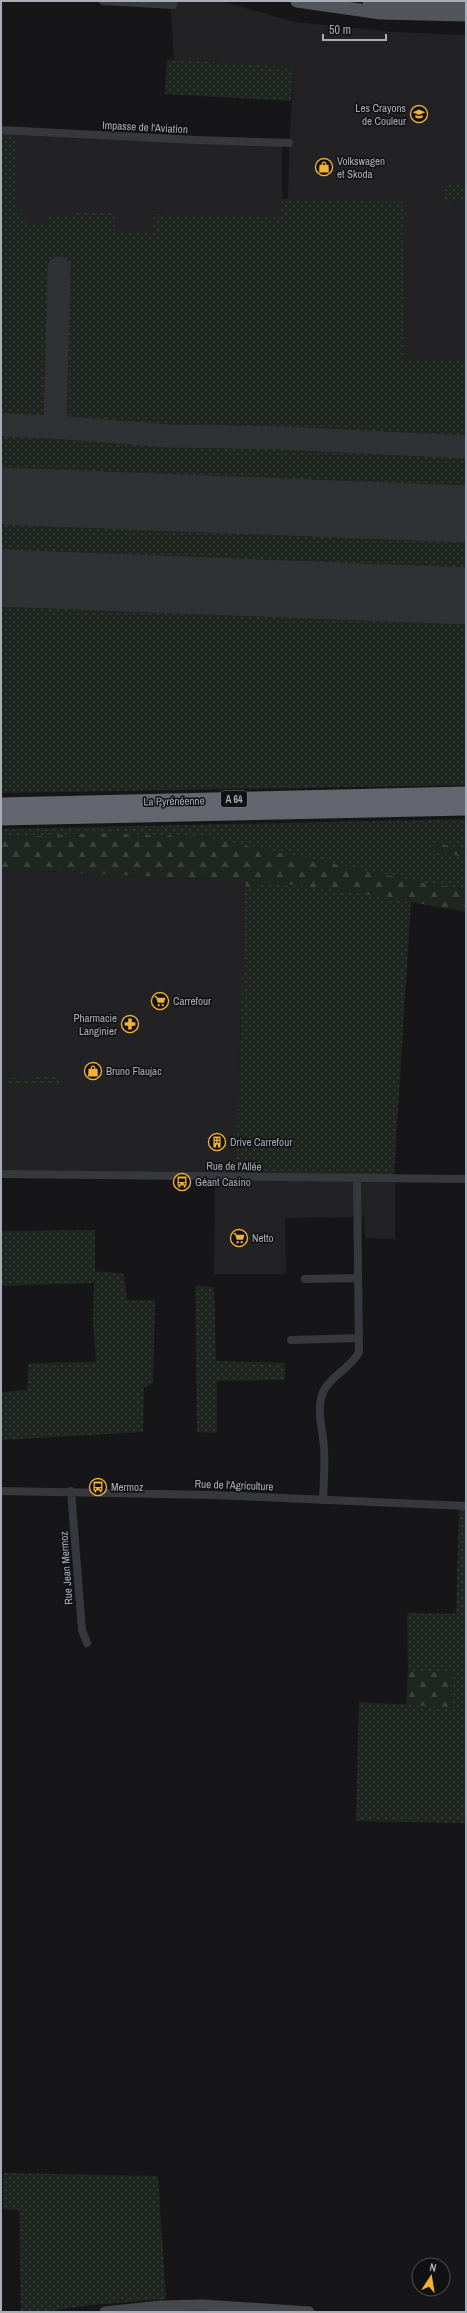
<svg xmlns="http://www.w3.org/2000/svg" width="467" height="2313" font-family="'Archivo Narrow',sans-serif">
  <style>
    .built { fill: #222225 }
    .grass { fill: url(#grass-dots) }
    .forest { fill: url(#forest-firs) }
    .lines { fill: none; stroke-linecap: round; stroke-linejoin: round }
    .taxiway { stroke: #303135; stroke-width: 23 }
    .runway { stroke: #303135; stroke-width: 57 }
    .street { stroke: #37383d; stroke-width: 8 }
    .secondary { stroke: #45474d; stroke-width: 11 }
    .primary { stroke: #53555c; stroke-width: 13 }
    .highway { stroke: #63666e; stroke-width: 15 }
    .labels { text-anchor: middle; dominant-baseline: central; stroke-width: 3; stroke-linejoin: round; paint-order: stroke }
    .shield { fill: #111113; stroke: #7b7e86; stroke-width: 1 }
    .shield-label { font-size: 10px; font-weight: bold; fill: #a8adb8 }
    .poi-label { font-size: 11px; fill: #a8adb8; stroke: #111113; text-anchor: start }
    .street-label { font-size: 11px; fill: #a8adb8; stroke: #111113 }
  </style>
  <defs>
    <pattern id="grass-dots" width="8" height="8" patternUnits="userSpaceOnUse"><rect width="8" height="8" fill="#1e261f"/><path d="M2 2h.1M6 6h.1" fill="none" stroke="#3c433d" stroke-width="1.8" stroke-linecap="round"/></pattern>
    <pattern id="forest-firs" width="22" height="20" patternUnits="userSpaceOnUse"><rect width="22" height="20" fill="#1e261f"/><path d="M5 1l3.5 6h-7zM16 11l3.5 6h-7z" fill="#3c433d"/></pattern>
  </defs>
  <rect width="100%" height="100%" fill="#161618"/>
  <path class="built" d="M176,1H221L295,22L393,32L466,35V185H445L466,199V696L1,280L17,133L282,146V199L288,198L289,148L294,67L174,59L171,11Z
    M1,869L201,879L245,884L236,1175L395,1182V1239L365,1238L364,1217L285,1218L286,1274H214L215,1175L1,1170Z"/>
  <path class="grass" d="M167,59L294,67L291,101L165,94Z
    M1,133L17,134L15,211H22V217H26V223H48V215L72,216V212L115,213L114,232L153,233L154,214L281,218L282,200L406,202L403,359L464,361L466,436V785L1,793Z
    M445,185H466V201L445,202Z
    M466,819V849L461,847L440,853L466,857V889L434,885L205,837L105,833L1,838V829Z
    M264,882L348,891L411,901L394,1175L236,1176L245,884L252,891Z
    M38,1076L58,1077L61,1085L12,1084L5,1082L11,1078L33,1079Z
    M95,1230V1271L124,1274L127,1300H155L153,1382L144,1388L143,1432L1,1440V1392L27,1390L28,1363L96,1362L93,1322L94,1283L1,1286V1231Z
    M195,1286L214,1287L216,1361L285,1363V1380L217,1381V1433L197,1432Z
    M459,1510H466V1823L356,1821L359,1702L452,1707L453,1672L408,1671L407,1613L456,1614Z
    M3,2173L158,2176L166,2299L91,2305L43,2312H21L19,2210L3,2209Z"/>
  <path class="forest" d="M105,833L205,837L434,885L466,889V912L348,891L264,882L252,891L245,884L201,879L1,869V838Z
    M435,843L466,849V857L440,853L431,849Z
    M408,1671L453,1672L452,1707L406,1705Z"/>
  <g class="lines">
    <path class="taxiway" d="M1,425L55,427L59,268
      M55,427L169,436L282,438L466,447"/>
    <path class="runway" d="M1,496L466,514
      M1,578L466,596"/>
    <path class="street" d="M103,1L173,5
      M1,130L197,140L289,143
      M1,1174L466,1179
      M305,1279L358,1278
      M291,1340L359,1338
      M1,1491L213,1495L466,1506
      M71,1491L82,1630L87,1643
      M323,1500C324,1482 325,1465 324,1448C323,1429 315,1408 324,1390C332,1375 351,1368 359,1352L357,1178"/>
    <path class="secondary" d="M105,2312L160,2306L203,2305L309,2312"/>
    <path class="primary" d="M297,1L381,13L466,15
      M369,1L466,5"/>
    <path class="highway" d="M1,805L466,794
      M1,818L466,808"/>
  </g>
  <defs>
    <g id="school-ring" transform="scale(0.9)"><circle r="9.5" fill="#111113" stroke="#f2b134" stroke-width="1.5"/><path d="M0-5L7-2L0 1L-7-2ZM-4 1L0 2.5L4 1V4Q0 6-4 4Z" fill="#f2b134"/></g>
    <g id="shop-ring" transform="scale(0.9)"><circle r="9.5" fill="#111113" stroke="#f2b134" stroke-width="1.5"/><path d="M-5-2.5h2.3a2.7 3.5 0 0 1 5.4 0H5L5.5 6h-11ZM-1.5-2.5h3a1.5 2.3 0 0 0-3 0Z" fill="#f2b134"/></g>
    <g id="supermarket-ring" transform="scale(0.9)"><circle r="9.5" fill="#111113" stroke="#f2b134" stroke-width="1.5"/><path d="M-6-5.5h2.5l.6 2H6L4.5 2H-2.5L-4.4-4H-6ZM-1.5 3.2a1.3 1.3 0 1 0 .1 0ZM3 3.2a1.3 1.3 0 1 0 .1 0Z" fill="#f2b134"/></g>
    <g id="pharmacy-ring" transform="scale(0.9)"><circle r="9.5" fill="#111113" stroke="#f2b134" stroke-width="1.5"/><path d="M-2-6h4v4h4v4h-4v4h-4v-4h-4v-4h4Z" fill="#f2b134"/></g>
    <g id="building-ring" transform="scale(0.9)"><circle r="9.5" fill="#111113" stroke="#f2b134" stroke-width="1.5"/><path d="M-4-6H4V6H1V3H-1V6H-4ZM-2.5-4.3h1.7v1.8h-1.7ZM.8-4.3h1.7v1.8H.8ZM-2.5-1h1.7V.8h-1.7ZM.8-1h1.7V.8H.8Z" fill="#f2b134"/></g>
    <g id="bus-ring" transform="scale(0.9)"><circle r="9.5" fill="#111113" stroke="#f2b134" stroke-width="1.5"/><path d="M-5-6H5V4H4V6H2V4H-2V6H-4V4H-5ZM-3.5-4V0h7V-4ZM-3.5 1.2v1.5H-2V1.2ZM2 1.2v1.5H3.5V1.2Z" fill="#f2b134"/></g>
  </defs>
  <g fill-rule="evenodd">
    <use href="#school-ring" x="419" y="114"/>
    <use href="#shop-ring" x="324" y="167"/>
    <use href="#supermarket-ring" x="160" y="1001"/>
    <use href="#pharmacy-ring" x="130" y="1024"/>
    <use href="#shop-ring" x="93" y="1071"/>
    <use href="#building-ring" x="217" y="1142"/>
    <use href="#bus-ring" x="182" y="1182"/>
    <use href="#supermarket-ring" x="239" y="1238"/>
    <use href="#bus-ring" x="98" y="1487"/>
  </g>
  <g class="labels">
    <rect class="shield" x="221" y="791" width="26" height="16" rx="3"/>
    <g class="shield-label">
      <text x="234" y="799">A 64</text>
    </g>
    <g class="poi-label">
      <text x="406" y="108" text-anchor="end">Les Crayons<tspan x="406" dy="13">de Couleur</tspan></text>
      <text x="337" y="161">Volkswagen<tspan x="337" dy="13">et Skoda</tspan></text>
      <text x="173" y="1001">Carrefour</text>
      <text x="117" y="1018" text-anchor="end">Pharmacie<tspan x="117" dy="13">Langinier</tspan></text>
      <text x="106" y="1071">Bruno Flaujac</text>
      <text x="230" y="1142">Drive Carrefour</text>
      <text x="195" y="1182">Géant Casino</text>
      <text x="252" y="1238">Netto</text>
      <text x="111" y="1487">Mermoz</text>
    </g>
    <g class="street-label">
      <text transform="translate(145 127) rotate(3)">Impasse de l'Aviation</text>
      <text transform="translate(174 801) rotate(-1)">La Pyrénéenne</text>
      <text transform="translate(234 1166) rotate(1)">Rue de l'Allée</text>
      <text transform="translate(234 1485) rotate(2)">Rue de l'Agriculture</text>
      <text transform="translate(66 1568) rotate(-94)">Rue Jean Mermoz</text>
    </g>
  </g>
  <rect width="467" height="2313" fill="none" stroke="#a8adb8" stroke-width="4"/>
  <g transform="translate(431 2277) rotate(12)"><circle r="19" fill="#111113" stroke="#4d4f55"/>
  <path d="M0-3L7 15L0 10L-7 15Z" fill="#f2b134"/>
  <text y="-6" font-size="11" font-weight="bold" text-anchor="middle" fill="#a8adb8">N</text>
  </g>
  <path d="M323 34v6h63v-6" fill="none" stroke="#a8adb8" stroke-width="2"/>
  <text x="329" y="34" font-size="12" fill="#a8adb8" stroke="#111113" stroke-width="3" paint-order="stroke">50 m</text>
</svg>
